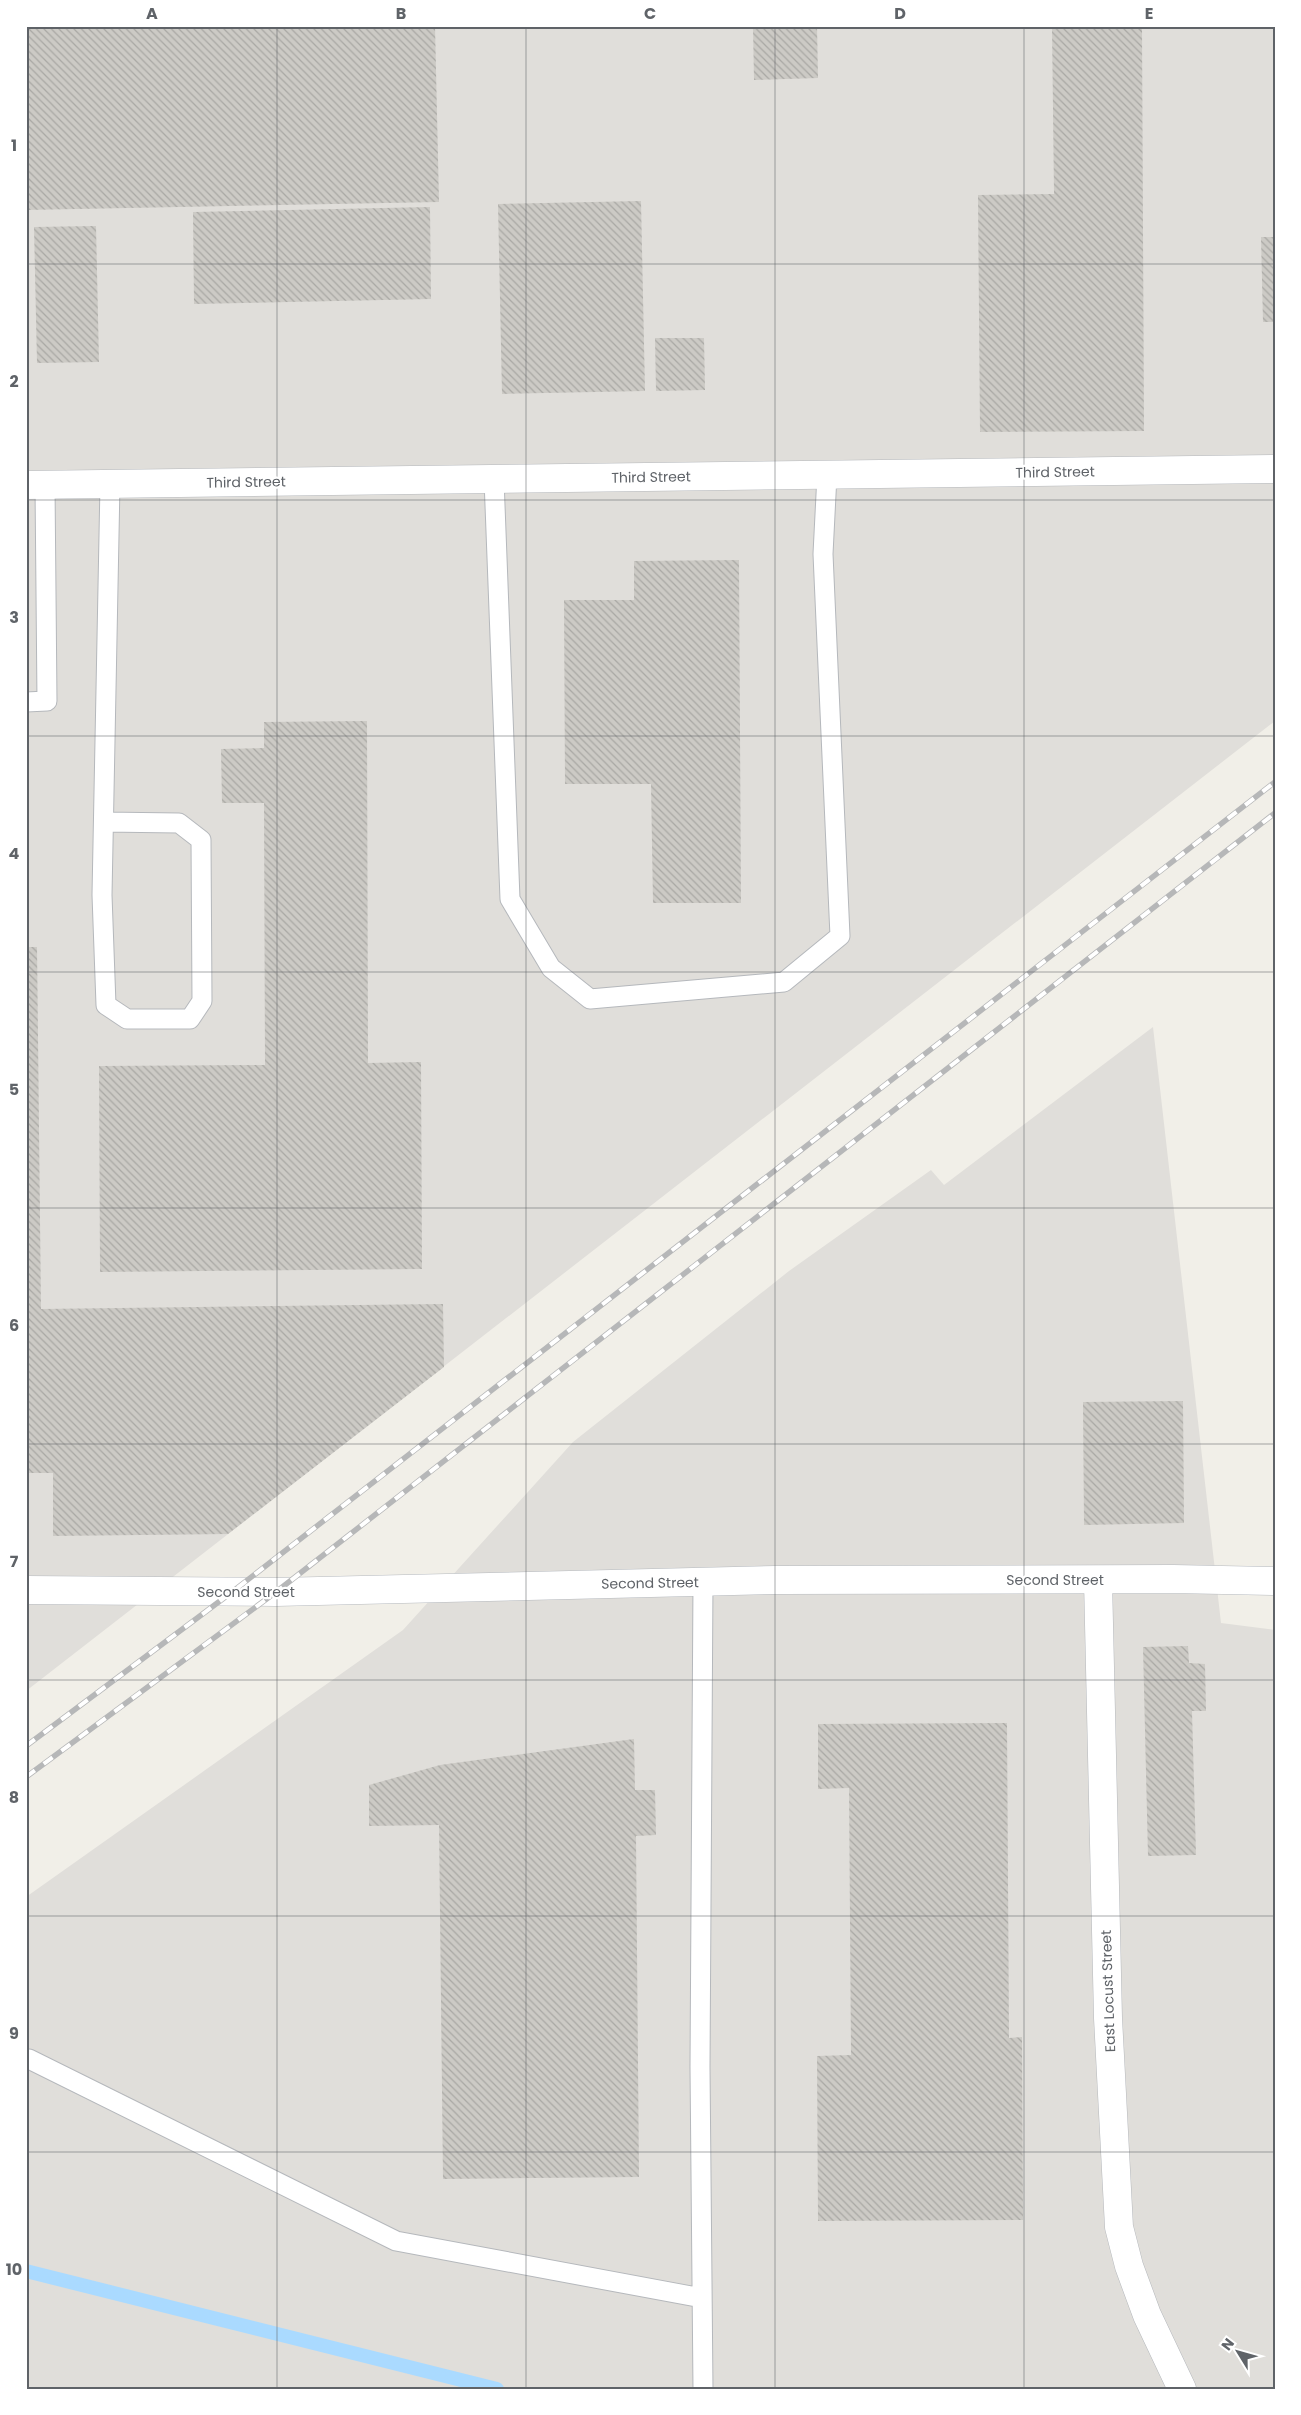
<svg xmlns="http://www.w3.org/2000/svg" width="1301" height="2415" font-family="Poppins,sans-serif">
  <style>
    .industrial { fill: #e0deda }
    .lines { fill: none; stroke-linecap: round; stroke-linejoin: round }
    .stream { stroke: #aadaff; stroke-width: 14 }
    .building { fill: url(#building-back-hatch) }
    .service-casing { stroke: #b5b8bc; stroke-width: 21 }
    .minor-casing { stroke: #b5b8bc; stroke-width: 29 }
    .secondary-casing { stroke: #b6babf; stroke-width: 29 }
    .service { stroke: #fff; stroke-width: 19 }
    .minor { stroke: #fff; stroke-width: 28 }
    .secondary { stroke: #fff; stroke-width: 28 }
    .rail-casing { stroke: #b6b7b8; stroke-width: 5.5 }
    .rail { stroke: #fff; stroke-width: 4; stroke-dasharray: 11; stroke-linecap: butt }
    .grid { fill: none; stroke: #5f6368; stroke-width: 1; stroke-opacity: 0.55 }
    .labels { text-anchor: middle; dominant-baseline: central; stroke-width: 4.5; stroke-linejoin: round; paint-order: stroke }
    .street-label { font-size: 14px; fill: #5f6368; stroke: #fff }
    .neatline { fill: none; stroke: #5f6368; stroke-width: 2 }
    .grid-label { font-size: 16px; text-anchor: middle; font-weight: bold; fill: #5f6368 }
  </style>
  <defs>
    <pattern id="building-back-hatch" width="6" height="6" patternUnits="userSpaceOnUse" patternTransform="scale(1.25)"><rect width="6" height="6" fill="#cccac5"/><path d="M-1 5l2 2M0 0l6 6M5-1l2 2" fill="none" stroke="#a9a8a4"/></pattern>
  </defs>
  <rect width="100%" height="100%" fill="#f1efe8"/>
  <path class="industrial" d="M26,26H1275V721L26,1691Z
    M1153,1027L1221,1623L1275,1630V2389H26V1897L403,1630L573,1442L789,1271L931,1170L944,1185Z"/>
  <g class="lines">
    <path class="stream" d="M26,2271L497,2389"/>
  </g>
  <path class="building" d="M26,26H435L439,202L26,210Z
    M753,26H817L818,78L754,80Z
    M1052,26H1142L1144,431L980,432L978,195L1054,194Z
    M641,201L645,391L502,394L498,204Z
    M430,207L431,299L194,304L193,212Z
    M96,226L99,362L37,363L34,227Z
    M1261,237H1275V322H1263Z
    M655,338H704L705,390L656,391Z
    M739,560L741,903H653L651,784H565L564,600H634V561Z
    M367,721L368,1063L421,1062L422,1269L100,1272L99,1066L265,1065L264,803H222L221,749L264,748V722Z
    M26,947H37L41,1309L443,1304L444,1367L228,1534L53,1536V1473H26Z
    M1183,1401L1184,1523L1084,1525L1083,1402Z
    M1188,1646L1189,1663L1205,1664L1206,1711H1192L1196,1855L1148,1856L1143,1647Z
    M1007,1723L1009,2038L1022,2037L1023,2220L818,2221L817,2056L851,2055L849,1788L818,1789V1724Z
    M634,1739L635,1790H655L656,1835L636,1836L639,2177L443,2179L439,1825L369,1826V1785L440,1765Z"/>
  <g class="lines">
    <g class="service-casing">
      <path id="service" d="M494,479L510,899L551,968L590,999L784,982L840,936L823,554L827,475
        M26,702L47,701L45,485
        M104,822L179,823L201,840L202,1001L190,1019H127L106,1005L102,895L110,484
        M29,2059L396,2241L702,2298
        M703,2389L700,2067L703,1582"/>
    </g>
    <g class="minor-casing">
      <path id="minor" d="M26,485L1275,469
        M1098,1580L1108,2018L1119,2227L1129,2266L1147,2315L1182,2389"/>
    </g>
    <g class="secondary-casing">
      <path id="secondary" d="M26,1590L276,1592L776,1580L1173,1579L1275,1581"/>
    </g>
    <use href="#service" class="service"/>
    <use href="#minor" class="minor"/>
    <use href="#secondary" class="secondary"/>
    <g class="rail-casing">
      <path id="rail" d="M26,1746L232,1592L1275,782
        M26,1777L276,1592L1275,813"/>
    </g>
    <use href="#rail" class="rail"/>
  </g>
  <path class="grid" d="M277,26V2389M526,26V2389M775,26V2389M1024,26V2389M26,264H1275M26,500H1275M26,736H1275M26,972H1275M26,1208H1275M26,1444H1275M26,1680H1275M26,1916H1275M26,2152H1275"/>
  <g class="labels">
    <g class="street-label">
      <text transform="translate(1055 472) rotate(-1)">Third Street</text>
      <text transform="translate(651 477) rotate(-1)">Third Street</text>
      <text transform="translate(246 482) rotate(-1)">Third Street</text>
      <text x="1055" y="1580">Second Street</text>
      <text transform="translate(650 1583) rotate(-1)">Second Street</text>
      <text x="246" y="1592">Second Street</text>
      <text transform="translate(1108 1991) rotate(-92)">East Locust Street</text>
    </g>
  </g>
  <rect width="1301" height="2415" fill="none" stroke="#ffffff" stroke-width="55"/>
  <g transform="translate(1238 2352) rotate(307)" stroke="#ffffff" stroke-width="4" paint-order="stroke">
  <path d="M0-4L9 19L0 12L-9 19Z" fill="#5f6368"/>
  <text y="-8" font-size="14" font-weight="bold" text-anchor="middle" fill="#5f6368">N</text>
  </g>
  <rect x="28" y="28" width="1246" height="2360" class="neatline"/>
  <g class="grid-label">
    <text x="152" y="19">A</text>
    <text x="401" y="19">B</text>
    <text x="650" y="19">C</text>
    <text x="900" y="19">D</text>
    <text x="1149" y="19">E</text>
    <text x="14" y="151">1</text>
    <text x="14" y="387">2</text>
    <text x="14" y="623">3</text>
    <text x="14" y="859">4</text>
    <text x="14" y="1095">5</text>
    <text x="14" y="1331">6</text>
    <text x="14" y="1567">7</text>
    <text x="14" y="1803">8</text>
    <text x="14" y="2039">9</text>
    <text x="14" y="2275">10</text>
  </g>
</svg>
